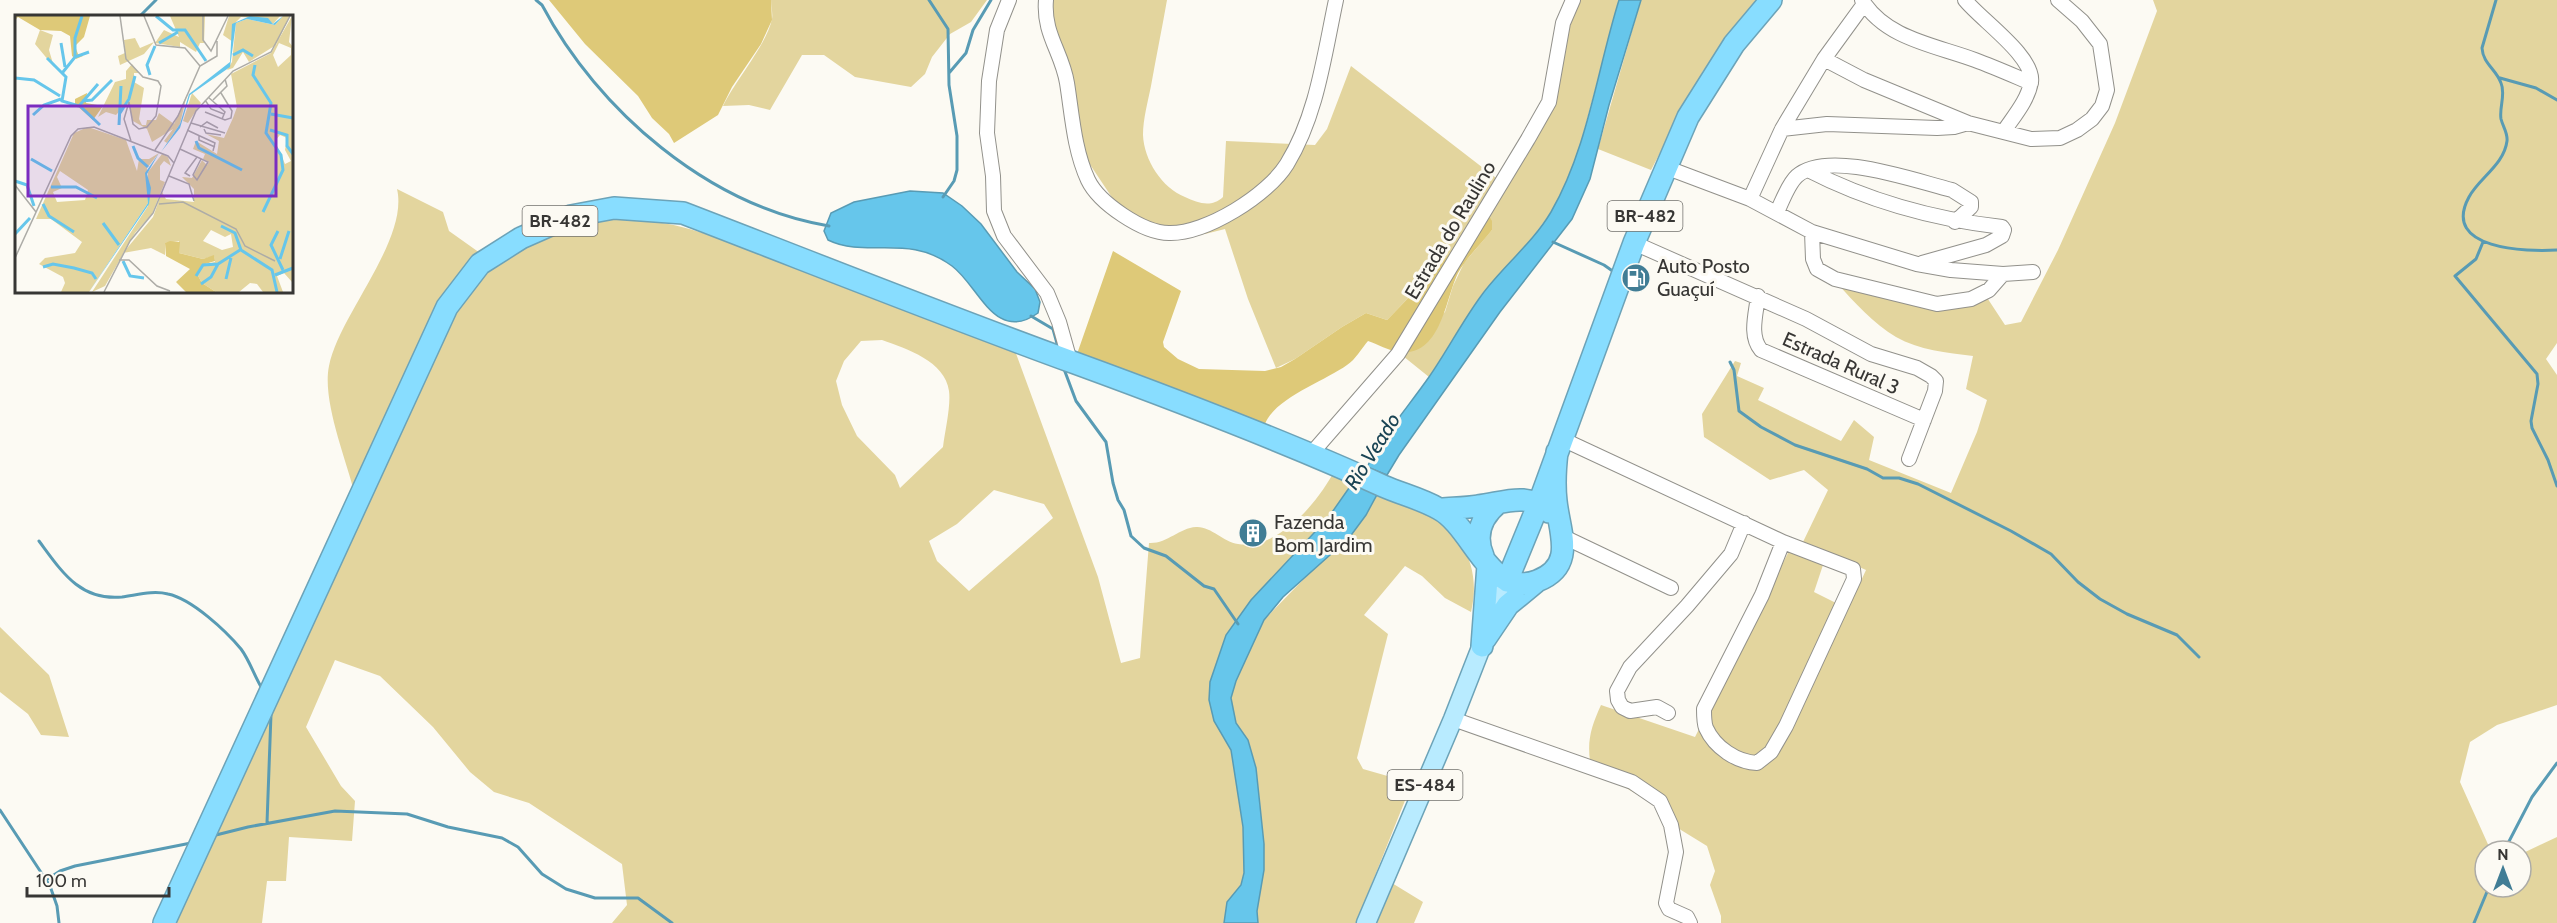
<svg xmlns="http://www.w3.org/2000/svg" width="2557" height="923" font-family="Cabin,sans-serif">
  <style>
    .green { fill: #e3d59e; fill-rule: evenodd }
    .forest { fill: #dec978 }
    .water { fill: #66c6eb; stroke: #589bb4; stroke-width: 1.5 }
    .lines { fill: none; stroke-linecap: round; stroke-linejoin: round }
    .stream { stroke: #589bb4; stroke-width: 3 }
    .minor-casing { stroke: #92918b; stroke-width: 16 }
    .major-casing { stroke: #6ca3b8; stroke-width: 21 }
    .highway-casing { stroke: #6ca3b8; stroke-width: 24 }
    .minor { stroke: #fff; stroke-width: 14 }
    .major { stroke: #b8ebff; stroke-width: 18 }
    .highway { stroke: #8df; stroke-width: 21 }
    .labels { text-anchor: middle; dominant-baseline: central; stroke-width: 6; stroke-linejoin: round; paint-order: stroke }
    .shield { fill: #fcfaf3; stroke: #72716d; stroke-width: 1.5 }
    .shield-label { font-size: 18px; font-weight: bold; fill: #373634 }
    .street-label { font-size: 20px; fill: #373634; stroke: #fcfaf3 }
    .poi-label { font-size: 20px; fill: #373634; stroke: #fcfaf3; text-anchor: start }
    .water-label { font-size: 21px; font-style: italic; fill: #1a4454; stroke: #fcfaf3 }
    .inset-river { fill: none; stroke: #66c6eb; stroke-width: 3 }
    .inset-road { fill: none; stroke: #adaca7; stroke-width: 1.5 }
    .view { fill: #7b2cbf; fill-opacity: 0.15; stroke: #7b2cbf; stroke-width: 3 }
    .inset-edge { fill: none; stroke: #373634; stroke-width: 3 }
  </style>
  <rect width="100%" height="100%" fill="#fcfaf3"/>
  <path class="green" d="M771,0H987L971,22L950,34L932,57L925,74L911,87L855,77L824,55H802L770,110L749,105L723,106C735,81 767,44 772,19C773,13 771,6 771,0Z
    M1039,0H1167C1162,29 1156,57 1151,86C1148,101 1143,119 1143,135C1144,160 1162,188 1185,197C1198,203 1211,208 1223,197L1226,141L1315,145L1327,129L1351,66L1500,181L1544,113L1571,14L1577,0H1619L1578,153L1566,185L1549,215L1527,244L1481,295L1429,377L1398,352L1445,312L1453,286L1464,263L1492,230L1484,207L1440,265L1387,320L1366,313L1342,327L1295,359L1276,368L1248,299L1225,229L1205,234L1183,235L1125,217L1083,154L1055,52L1039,13Z
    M1641,0H1757L1703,71L1651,170L1598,149Z
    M2153,0H2557V343L2546,359L2557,375V705L2497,725L2470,742L2460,782L2491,851H2485V887H2521V854L2557,837V923H1721V916L1710,885L1715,871L1707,846L1668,822L1665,811L1616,782L1590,761C1587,739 1592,725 1601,705L1695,737L1789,551L1823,565L1814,592L1848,609L1866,570L1803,542L1828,490L1804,470L1770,480L1704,437L1702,414L1735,361L1741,363L1737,376L1764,388L1758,400L1841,441L1854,420L1874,437L1869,460L1951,493L1977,432L1987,400L1966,389L1973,356C1947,353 1919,350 1896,337C1874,324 1854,302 1837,283L1921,301L1982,290L2005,325L2021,322L2058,250L2115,123L2157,11Z
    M397,189L443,212L449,231L480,253L442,306L410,360L354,491C345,456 322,400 329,366C339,315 409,240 397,189Z
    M617,218C682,219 743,247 802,270C873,296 943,322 1014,348L1098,577L1121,663L1140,658L1149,543C1167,544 1179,528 1196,527C1211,526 1223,542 1238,544C1279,550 1318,502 1335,470L1356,478L1328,518L1251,600L1220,732L1231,750L1243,827L1244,873L1241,885L1227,902L1224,923H612L627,905L622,864L529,803L494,792L470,772L433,727L380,676L335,660L306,727L341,786L355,801L352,841L289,837L286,881H267L262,923H172L435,350C449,328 461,298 479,279C516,241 567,226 617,218ZM882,340C907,349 945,361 949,391C951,406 945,431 943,447L900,488L895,475L857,436L842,405L836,381L844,361L861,341ZM994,490L1044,504L1053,518L969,591L937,561L929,541L957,524Z
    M1380,489C1394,494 1412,498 1424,506C1461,532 1482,566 1471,612L1445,598L1422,576L1405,566L1364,615L1388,634L1357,758L1363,769L1412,783L1356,923H1258L1257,911L1264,870V844L1256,768L1248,740L1236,723L1231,698L1236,680L1264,620L1366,515Z
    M0,627L49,675L69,737L41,735L28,714L0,692Z
    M1387,880L1423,902L1414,923H1370Z"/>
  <path class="forest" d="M549,0H771L772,20L761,44L732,87L718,115L674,143L669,134L652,118L638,96L585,44Z
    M1484,207L1492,221V230C1481,244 1467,257 1458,273C1445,300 1441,357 1399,352C1389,351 1377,344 1368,341C1362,348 1355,360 1347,365C1325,381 1275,398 1265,424L1077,354L1113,251L1181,291L1163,342L1164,347L1178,359L1199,369L1265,371L1281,367L1295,359L1342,327L1366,313L1387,320L1440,265Z"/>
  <path class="water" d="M1619,0H1641L1609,105L1590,179L1572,219L1500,312L1399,455L1387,475L1367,467C1384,434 1408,407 1429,377C1447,351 1462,322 1481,296C1502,267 1532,244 1551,212C1588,148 1597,70 1619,0Z
    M910,191L943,193L962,206L981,224L1017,272L1035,289L1040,302L1038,313C995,344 979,286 952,266C908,233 867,259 828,240L824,231L831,213L854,202Z
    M1356,478L1380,489L1366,515L1349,538L1283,597L1264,620L1236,681L1231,698L1236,723L1248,740L1256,768L1264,844V870L1257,911L1258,923H1224L1227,902L1241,885L1244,873L1243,827L1231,750L1214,721L1209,700L1210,682L1226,635L1251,600L1328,518Z"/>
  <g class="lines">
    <path class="stream" d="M536,0L542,5C598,111 709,206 829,226
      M929,0L948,29L949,85L957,136V170L954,181L943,197
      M2496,0L2482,48C2483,64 2496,69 2501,83C2506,94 2499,107 2501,119C2503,127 2508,133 2507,141C2504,165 2479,178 2469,197C2440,250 2528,252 2557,250
      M140,16L156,0
      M949,73L966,53L973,30L991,0
      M2500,78L2536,88L2557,100
      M1553,242L1604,265L1614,272
      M2483,242L2476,259L2455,276L2537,374L2538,384L2531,421L2532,428L2548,460L2557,486
      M1031,316L1053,329L1058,347
      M1730,362L1734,370L1739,411L1761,427L1795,445L1867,469L1883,478H1899L1918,484L2011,531L2051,554L2078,582L2100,599L2127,614L2177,635L2199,657
      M1064,369L1076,401L1106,442L1113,483L1118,500L1124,510L1131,536L1144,548L1166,556L1204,586L1214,589L1238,624
      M39,541C62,572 80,601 122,597C137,595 153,590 168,594C192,599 226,631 241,649C250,661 255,678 263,690
      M0,810L50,886L57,906L59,923
      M267,823L271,714
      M216,835L248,827L335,811L407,814L448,827L502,838L518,847L542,874L566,889L595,898H638L672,923
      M2504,851L2532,797L2557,763
      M46,880L60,871L75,866L191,843
      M2474,923L2489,887"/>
    <g class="minor-casing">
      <path id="minor" d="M1009,0L997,30L989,81L987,133L993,176L994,211L1004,236L1047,293L1059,322L1070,361
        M1046,0C1043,34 1062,52 1067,83C1072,114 1074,150 1088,180C1099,203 1143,233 1169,233C1206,234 1268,195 1287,164C1317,115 1324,56 1336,0
        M1862,0C1886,39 1935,45 1975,60C1994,67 2012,75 2031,83
        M1965,0C1981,20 2035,57 2031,82C2028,100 2014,116 2004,131
        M1824,59L1864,80L1968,123L2031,139L2060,138L2077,130L2092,119L2102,106L2107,90L2100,44L2082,21L2058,0
        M1782,129L1827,124L1937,128L1954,127L1968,123
        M1665,167L1750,199L1812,232L1917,264L1951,270L2003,274L2033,272
        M1808,170C1870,202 1932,219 2002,227L2004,230L2002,236L1986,245L1922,263
        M1750,199L1782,129L1824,59L1864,4
        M1777,212C1782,202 1788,184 1797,176C1828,149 1915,181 1952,190L1971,202V207L1955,222
        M1812,232L1813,259L1817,269L1835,279L1937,304L1971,299L1989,290L2003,274
        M1634,243L1806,319L1871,354L1917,368L1931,376L1936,381L1935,391L1909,459
        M1758,296C1756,314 1749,336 1761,350L1924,420
        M1562,439L1783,542L1853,569L1854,579L1786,726L1771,752L1757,763C1737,762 1715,748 1706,728C1704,723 1704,715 1704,709L1762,595L1783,542
        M1311,454L1398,354L1528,139L1549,102L1563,23L1573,0
        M1564,537L1671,588
        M1668,713L1657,707L1630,711L1622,707L1618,700L1617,691L1630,667L1687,606L1731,554L1744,523
        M1453,719L1632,782L1660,801L1671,825L1676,852L1666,903L1669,909L1687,917L1690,923"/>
    </g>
    <g class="major-casing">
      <path id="major" d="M1366,923L1453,719L1507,581"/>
    </g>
    <g class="highway-casing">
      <path id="highway" d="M1441,509C1453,508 1466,508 1478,506C1504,503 1527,491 1549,512
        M1483,556C1474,535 1481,517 1498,503
        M1507,581L1539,503L1634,243L1688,117L1734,44L1771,0
        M1485,639L1508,605L1536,582
        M1482,646L1488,565
        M164,923L447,307L480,264L521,238L571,216L614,208L683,213C813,263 943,315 1075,363C1179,401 1282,440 1383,486C1401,494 1422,499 1439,509C1473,527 1489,599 1537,581C1577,566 1559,531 1556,501C1554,484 1555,469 1557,452"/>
    </g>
    <use href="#minor" class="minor"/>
    <use href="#major" class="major"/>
    <use href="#highway" class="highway"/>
  </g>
  <defs>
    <g id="fuel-disc" transform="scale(1.5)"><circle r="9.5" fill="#417d95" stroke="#fcfaf3"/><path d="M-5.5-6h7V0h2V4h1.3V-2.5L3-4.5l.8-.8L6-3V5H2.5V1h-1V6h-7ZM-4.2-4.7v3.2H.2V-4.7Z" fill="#fff"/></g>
    <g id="building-disc" transform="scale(1.5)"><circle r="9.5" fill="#417d95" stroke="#fcfaf3"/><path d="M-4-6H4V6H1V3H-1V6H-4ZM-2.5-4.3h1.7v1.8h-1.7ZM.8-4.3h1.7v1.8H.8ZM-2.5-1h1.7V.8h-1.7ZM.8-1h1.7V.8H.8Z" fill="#fff"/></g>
  </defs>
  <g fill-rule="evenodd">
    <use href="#fuel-disc" x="1636" y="278"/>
    <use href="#building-disc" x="1253" y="533"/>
  </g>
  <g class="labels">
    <g class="shield">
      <rect x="1607.5" y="201" width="75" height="30" rx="4.5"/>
      <rect x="522.5" y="206" width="75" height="30" rx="4.5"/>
      <rect x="1387.5" y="770" width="75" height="30" rx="4.5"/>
    </g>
    <g class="shield-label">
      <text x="1645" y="216">BR-482</text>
      <text x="560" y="221">BR-482</text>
      <text x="1425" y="785">ES-484</text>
    </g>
    <g class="street-label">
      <text transform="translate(1450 230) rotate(-59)">Estrada do Raulino</text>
      <text transform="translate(1841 363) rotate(24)">Estrada Rural 3</text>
    </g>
    <g class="poi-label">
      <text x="1657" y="266">Auto Posto<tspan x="1657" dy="23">Guaçuí</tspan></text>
      <text x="1274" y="522">Fazenda<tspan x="1274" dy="23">Bom Jardim</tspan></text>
    </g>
    <g class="water-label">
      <text transform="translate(1372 451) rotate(-58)">Rio Veado</text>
    </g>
  </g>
  <g transform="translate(15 15)">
    <rect width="278" height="278" fill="#fcfaf3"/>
    <path d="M155,1H190L189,28H185L181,37L165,27V32L140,28L149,15L164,22ZM214,1H265L258,9L252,3L226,2L217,11L218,27L208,20ZM268,1H275L261,30L234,47L228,37L218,53L212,55L217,47L221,8L232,4L260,10ZM277,1L274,27L278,32L277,267L269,258L262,261L268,277H248L242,269L235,268L224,277H201L187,268L182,259L187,250L200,247L199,241L188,244L164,238V226L150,228V240L136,233L108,238L138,202L147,177L151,184L179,187V174L167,162L177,163L187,145L192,150L194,147L188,144L190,139L178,134L181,126L202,139L204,126L191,119L209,123L218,103L222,92L216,59L256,38ZM264,28L276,33V40L263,52L258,40ZM265,120L272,123L270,135L276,146L270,149L260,126ZM196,215L210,222L216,219L218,232L207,235L188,226ZM25,15L38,20L34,35L39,52L20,29ZM120,23L125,33L139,27L129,39L105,50L103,41L110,38L109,25ZM117,49L124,58H119V67L129,73L124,104L127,110H131L132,105H141L144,98L159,109L172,79L165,109L152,128L149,126L158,114L137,127L132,114L118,106L113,87L101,100L91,97L83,102L100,67L111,64V56ZM177,78L186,88L173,108L168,106ZM73,112L111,125L122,156L124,144H134L144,138L132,153L133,188L74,277H46L50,268L48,262L24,249L30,243L60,238L67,227L36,204H21L59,118ZM45,156L73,175L70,185L42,187L38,177L47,173L42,162ZM147,139L153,142L156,151L149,146L145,151V165L150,167L137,199L120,218L90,271L77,277L133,191V157Z" fill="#e3d59e" fill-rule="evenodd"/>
    <path d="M0,1H75L69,22L60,31L63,39L68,41L61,44L57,41L55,21L46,16L25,15L3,2L0,5ZM72,78L71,88L88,91L78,105L60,89V84ZM155,226L165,227L164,238L188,244L199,240L200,246L187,250L182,259L187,268L201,277H171L161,267L175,254L151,241L150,228Z" fill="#dec978"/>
    <path d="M235,1L253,3L258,9L268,1L260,10L232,4L221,8L215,52L175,80L165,113L146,137L165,109L174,79L215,47L217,9ZM144,138L132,159L136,173L134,189L74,277L133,188L130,158Z" fill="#66c6eb"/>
    <path class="inset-river" d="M141,1L158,15H170L191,46M46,28L50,52M144,28L163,17M218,40L228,35L238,41M60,42V23L67,1M32,43L51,62L47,86L64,91M240,50L238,60L256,88L251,118L266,140L268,155L248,197M48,57L60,42L74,37M135,60L132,50L140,31M0,63L19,65L45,81M67,86L77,85L97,65M64,91L83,69M65,91L85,110M105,98L114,84L120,61M256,99L278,103M18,100L29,90L46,84M104,110L106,71M255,115L272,120V131L278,139M181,126L184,133L227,155M118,131L123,143L133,152M16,144L37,156M0,166L12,170L19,191M36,172H61L82,183M28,189L34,201L59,217M88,208L104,230M206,211L220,218L226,235L257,255L262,277M263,216L256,230L268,255M0,219L15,203M265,244L274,216M108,246L115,261L129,263M28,252L38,249L59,253L77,258L81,264M260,260L278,253M181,261L188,250L203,249L225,235M211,264L216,243M186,269L196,262L203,249"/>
    <path class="inset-road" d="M105,1L111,44L128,62L143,66L146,71L141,101L132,112L124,114L118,109L114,87M129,1L141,30L170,33L185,51M188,1V25L196,36L213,1M193,82L210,97L207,104M190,85L196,94L209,99M198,85L212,71L210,64M114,87L109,104L116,126M190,97L210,105L216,103L217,96L206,78M176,108L210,118M185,112L192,107L203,113M189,114L191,118L206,120M172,115L200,128L198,136M184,120V125L200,132M165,134L193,147L182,165L178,160L186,144M140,135L163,101L185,51L202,41V26M159,148L181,96L218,56L256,37L275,1M154,161L174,169L179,186M175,161L170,158L182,142M0,170L21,197M144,189L168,187L221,214L230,231L260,246M0,243L56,121L63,114L79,112L153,141L159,148M104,245H114L142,271L155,276M89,277L115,226L138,198L159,148"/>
    <path class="view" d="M13,91H261V181H13Z"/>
    <rect width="278" height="278" class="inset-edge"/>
  </g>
  <g transform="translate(2503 869)"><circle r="28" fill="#fcfaf3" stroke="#adaca7" stroke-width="1.5"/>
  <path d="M0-4.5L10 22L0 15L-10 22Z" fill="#417d95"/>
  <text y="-9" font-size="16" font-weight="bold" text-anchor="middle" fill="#373634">N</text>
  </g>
  <path d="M27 887v9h142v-9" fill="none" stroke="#373634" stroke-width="3"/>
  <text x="36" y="887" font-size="18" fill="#373634" stroke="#fcfaf3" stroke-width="4.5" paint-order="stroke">100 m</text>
</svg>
